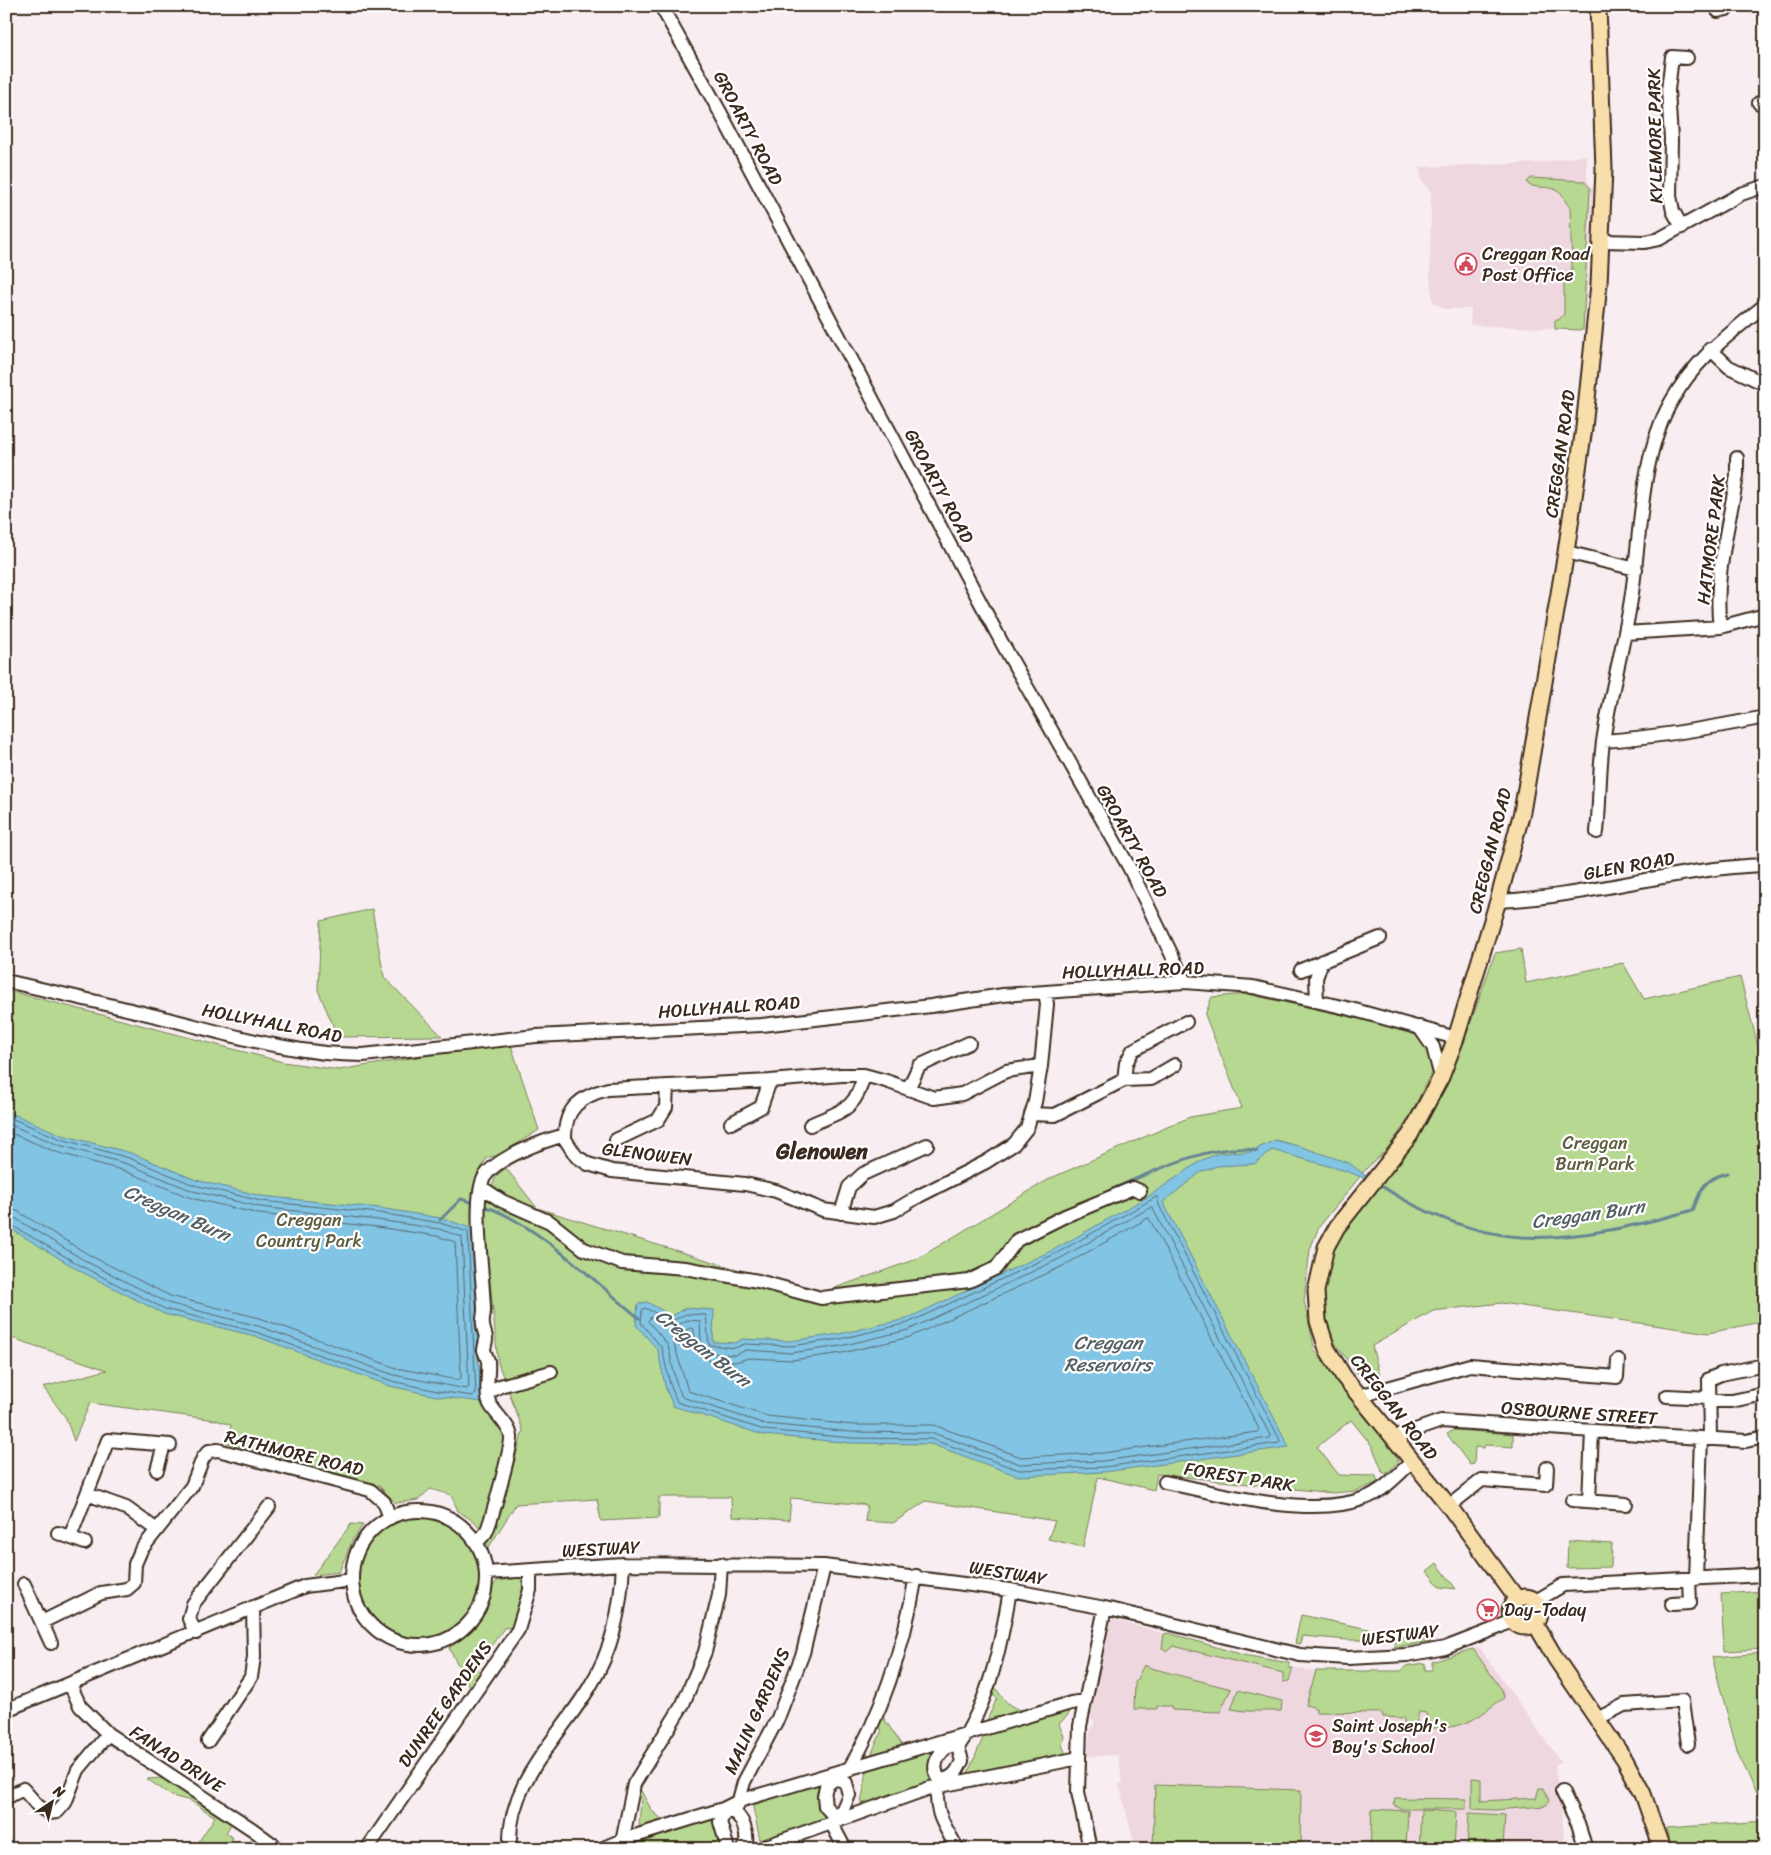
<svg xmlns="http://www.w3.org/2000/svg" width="1771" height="1855" font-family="Sriracha,sans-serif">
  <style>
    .built { fill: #efd7e0 }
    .green { fill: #b7d891; stroke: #798158 }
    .water { fill: #82c4e3; stroke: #668694 }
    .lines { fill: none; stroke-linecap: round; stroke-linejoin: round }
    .shore { stroke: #57686d; stroke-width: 1 }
    .stream { stroke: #668694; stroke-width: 3 }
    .minor-casing { stroke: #3b2a1e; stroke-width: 16 }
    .major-casing { stroke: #3b2a1e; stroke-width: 19 }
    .minor { stroke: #fff; stroke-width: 12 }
    .major { stroke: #f8deab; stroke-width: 15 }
    .labels { text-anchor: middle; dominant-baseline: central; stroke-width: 4.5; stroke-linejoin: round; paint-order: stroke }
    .street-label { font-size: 18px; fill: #3b2a1e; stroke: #fff }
    .poi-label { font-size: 18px; fill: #3b2a1e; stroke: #fff; text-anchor: start }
    .park-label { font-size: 18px; fill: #605e40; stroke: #fff }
    .water-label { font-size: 19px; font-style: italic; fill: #546063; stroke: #fff }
    .district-label { font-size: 22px; font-weight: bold; fill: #3b2a1e; stroke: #fff }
  </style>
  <rect width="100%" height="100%" fill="#f8edf1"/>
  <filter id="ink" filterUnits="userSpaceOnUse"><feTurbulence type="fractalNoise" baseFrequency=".02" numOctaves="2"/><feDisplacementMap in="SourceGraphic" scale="10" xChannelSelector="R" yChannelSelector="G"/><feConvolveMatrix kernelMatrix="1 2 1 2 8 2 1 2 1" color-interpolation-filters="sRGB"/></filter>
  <g filter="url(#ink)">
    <path class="built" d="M1587,155V179L1593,190L1584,330L1470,325L1471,309H1445L1433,302L1430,278L1431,191L1421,181L1420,167L1539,163Z
      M1111,1619L1243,1655L1289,1663V1668L1316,1671H1401L1406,1666L1425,1663V1670H1432V1662L1479,1647L1561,1762L1555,1765L1566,1849H1136L1119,1785L1122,1782L1118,1755L1088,1756L1090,1728L1094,1726V1721L1091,1718Z"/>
    <path class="green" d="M1531,178L1584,181L1590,188L1583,330L1555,329V320H1559L1564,314V275L1572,269L1570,207C1565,203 1565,198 1561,193C1554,185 1538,189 1529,185L1527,182Z
      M372,909L384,977L442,1036L338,1037L318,990L321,921Z
      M1521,949L1526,983L1623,963L1644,999L1740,977L1761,1057L1765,1050V1321L1709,1333L1501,1303L1433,1311L1372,1346L1381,1380C1364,1385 1359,1375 1349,1362C1343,1353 1332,1341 1328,1331C1320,1307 1322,1276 1331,1252C1346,1208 1390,1179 1415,1141C1453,1085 1472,1017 1495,953Z
      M6,990L283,1062L339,1070L510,1042L539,1130L499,1155L487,1158L481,1168L474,1229L478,1356L482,1402L507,1434L483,1532L476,1523L458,1511L451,1495L430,1489L418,1500L396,1503L379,1486L371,1483L227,1443L231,1425L216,1420L90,1403L74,1441L66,1418L43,1387L107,1370L6,1336Z
      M1247,994L1406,1029L1420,1038L1431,1054L1433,1069L1408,1120L1388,1148L1367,1168L1319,1227L1310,1249L1304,1301L1315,1351L1398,1456V1462L1386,1474L1381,1471L1382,1470L1372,1446L1351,1420L1317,1447L1339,1475L1372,1476L1375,1474L1378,1482L1357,1491L1332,1493L1157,1474L1154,1490L1098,1477L1083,1547L1048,1539L1055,1521L926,1501L893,1523L865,1521L867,1505L791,1498L789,1520L732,1517L731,1497H659V1518L601,1521L597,1499L516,1504L489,1547L486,1542L505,1496L523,1430L498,1363L483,1209L496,1176L506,1168L537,1208L818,1294L917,1259L1051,1178L1190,1117L1242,1108L1205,1015L1212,997Z
      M1454,1430L1513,1434V1447L1485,1445L1484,1448L1475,1447L1474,1464L1470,1465L1447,1434Z
      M358 1578a61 61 0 1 1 122 0a61 61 0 1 1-122 0Z
      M351,1524L363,1525L353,1539L339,1572L313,1575Z
      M1568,1541L1612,1544L1611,1567L1567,1568Z
      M1437,1563L1456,1589L1440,1587L1427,1571Z
      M519,1578L523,1580L524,1593L512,1627L504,1628L477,1666L480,1673L470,1688L449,1648C462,1639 477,1629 483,1614C488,1603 489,1590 497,1581Z
      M1765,1591V1649L1724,1651L1721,1594Z
      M1301,1615L1431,1642L1395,1647L1394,1640H1348L1302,1636L1300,1644L1295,1643Z
      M1169,1633L1243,1655L1289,1663V1668H1293L1289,1681L1283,1682V1673L1173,1646L1166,1652L1162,1648L1164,1634Z
      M1473,1649L1502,1690L1504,1698C1476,1717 1470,1728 1433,1728L1428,1723L1426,1713L1419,1712L1416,1724L1404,1728V1718L1383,1717L1382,1713L1315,1712L1316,1708L1306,1705L1316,1671H1401L1406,1666L1425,1663V1670H1432V1662Z
      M1765,1653V1808L1738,1754L1712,1657Z
      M1144,1665L1151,1668L1231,1689L1220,1712L1172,1710L1171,1706H1157V1709H1134L1135,1683Z
      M994,1685C1006,1704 1011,1709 1033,1713L984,1727L997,1698L991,1694Z
      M1238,1690L1282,1701L1281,1711H1244L1231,1709Z
      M1070,1704L1069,1714L1059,1724C1061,1731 1067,1737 1062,1744L1067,1758L965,1780L985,1733Z
      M881,1714L903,1747L862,1759L865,1753L871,1755L882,1730L876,1726Z
      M936,1747L932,1758L929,1786L860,1809L868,1766Z
      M162,1778L231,1824L226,1833L233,1838L226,1849H194L215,1817L191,1801L172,1796L147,1779Z
      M1472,1778L1481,1779V1801L1536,1798L1539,1788H1544L1549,1801L1545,1806L1495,1810L1472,1809Z
      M821,1781L824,1823L761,1845L752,1803Z
      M1155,1785L1301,1790L1300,1849H1153Z
      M639,1787L652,1811L668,1824L633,1835V1830L639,1828L641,1797L637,1794Z
      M1395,1798L1466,1799V1809H1401L1394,1805Z
      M1372,1809L1408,1811L1406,1849H1370Z
      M1421,1810L1456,1812L1454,1849H1419Z
      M1469,1813L1505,1815L1503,1849H1467Z
      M713,1816L722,1849H636L634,1840Z
      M1765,1821V1849H1671L1666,1828Z"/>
    <path class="water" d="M6,1111L62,1135L131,1153L196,1180L262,1196L379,1208L441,1218L474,1229L478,1356L482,1402L436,1396L390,1386L255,1336L164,1314L82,1272L6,1226Z
      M1275,1140L1302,1147L1349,1163L1374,1182L1346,1171L1272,1150L1254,1164L1217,1166L1201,1172L1163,1202L1289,1447L1104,1472L1018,1476L931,1444L852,1443L763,1435L673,1406L665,1386L658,1350L636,1325L638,1304L647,1302L672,1316L685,1308L714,1310L713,1342L736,1343L742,1339L790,1341L839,1334L906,1319L1055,1249L1149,1196L1202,1160L1219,1153L1250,1152Z"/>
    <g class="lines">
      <path class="shore" d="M6,1116L61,1139L129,1158L194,1185L261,1201L379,1213L440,1223L468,1232L476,1394L473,1396L437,1391L392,1381L256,1332L165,1309L85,1268L6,1222
        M6,1123L59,1145L127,1164L193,1191L260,1207L378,1220L439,1229L462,1237L469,1387L466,1389L394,1375L258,1326L168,1303L87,1262L13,1217L6,1216
        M6,1131L56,1152L125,1171L191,1198L259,1214L377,1227L437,1236L455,1242L461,1378L458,1380L396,1368L260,1318L170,1296L91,1256L17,1211L6,1208
        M1157,1197L1159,1205L1280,1440L1279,1443L1104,1467L1019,1470L931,1439L852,1438L764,1430L677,1402L670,1384L662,1348L641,1323L642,1310L645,1308L672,1321L686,1314L706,1315L709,1345L735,1348L744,1344L791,1346L840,1339L908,1323L1057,1253Z
        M1152,1207L1270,1435L1269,1438L1103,1461L1020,1464L933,1433L852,1432L765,1424L682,1397L676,1382L668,1345L648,1321L651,1317L673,1327L688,1320L700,1321L701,1342L705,1350L712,1353L735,1355L746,1350L791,1353L841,1346L908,1330L1059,1259Z
        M1149,1218L1259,1429L1257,1432L1103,1453L1021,1457L934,1425H853L767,1416L688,1391L672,1337L690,1328L694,1329L695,1347L702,1357L711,1360L735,1362L749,1358L792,1360L842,1353L910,1337L1063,1266Z"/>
      <path class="stream" d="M1383,1187C1422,1213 1474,1234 1521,1237C1579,1240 1639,1225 1693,1210C1701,1188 1704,1179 1727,1173
        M1110,1190C1148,1174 1215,1140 1257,1151
        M483,1206C531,1219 599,1285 639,1318
        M440,1220L461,1199L477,1204"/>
      <g class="minor-casing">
        <path id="minor" d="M661,6L720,112L1002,643L1129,867L1185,982
          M1718,11L1727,9V6
          M1759,103L1765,105
          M1682,227L1673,211L1670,196L1671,139L1668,90L1672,57L1687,58
          M1602,241L1645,242L1659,239L1741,194L1765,186
          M1710,349L1729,367L1765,384
          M1566,552L1636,569
          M1720,627C1713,579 1730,522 1737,475V458
          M1625,633L1720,627L1765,615
          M1603,741C1658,737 1711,728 1765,717
          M1597,832C1600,802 1599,772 1603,742C1610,692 1625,643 1632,593C1641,532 1640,457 1671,402C1695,359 1728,335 1765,305
          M1498,901C1588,897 1675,868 1765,865
          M1301,970L1380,938
          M6,981C63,994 120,1007 176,1021C237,1037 300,1055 363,1055L536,1036L762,1025L931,1006L1003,995L1185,982L1253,987L1351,1009L1456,1038
          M1317,1001L1316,978L1322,961
          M1419,1027L1433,1047L1441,1077
          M1041,1066L1006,1071L962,1094L934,1098L886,1081L864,1075H842L770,1081L608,1089C581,1096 564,1108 565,1139L576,1156L588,1164L612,1171L745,1184L776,1191L823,1210L874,1217L894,1211L919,1196L986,1162L1014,1144L1027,1128L1035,1102L1041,1066L1047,1004L1045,992
          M1124,1080L1126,1063L1133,1050L1186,1022
          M908,1089L919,1066L969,1043
          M1031,1114L1055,1115L1124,1080L1151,1079L1175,1065
          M731,1123L761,1107L770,1081
          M810,1125C842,1110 855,1112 864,1075
          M616,1140L658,1120L666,1107L667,1086
          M481,1187L502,1201L550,1222L584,1249L622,1263L685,1268L758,1281L821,1298L969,1281L996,1268L1017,1240L1065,1216L1133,1188L1140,1191
          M841,1213L849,1187L863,1174L927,1145
          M488,1393L500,1386L551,1372
          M1359,1396L1470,1365L1617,1377L1618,1360
          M1667,1396L1709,1398
          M1709,1401H1732L1765,1394
          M1393,1438L1441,1421L1746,1441L1765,1437
          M1710,1438L1709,1379L1721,1374L1765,1365
          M157,1470L164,1445
          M1165,1482C1219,1494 1312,1519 1365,1498C1384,1491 1398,1474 1413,1461
          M87,1494L126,1508L157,1530
          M1572,1500L1626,1504
          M1589,1501L1592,1431
          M1449,1506L1482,1480L1546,1485L1547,1468
          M352 1578a67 67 0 1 1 134 0a67 67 0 1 1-134 0Z
          M58,1533L85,1543
          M70,1537L108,1440L170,1445
          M476,1543C479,1539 484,1536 486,1532C491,1523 512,1445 511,1437C509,1422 489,1410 488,1398C486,1385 489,1373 488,1361C487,1357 485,1354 484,1350C484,1347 486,1343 486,1339C486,1334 483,1330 483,1325C482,1320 484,1315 484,1310C484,1283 471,1195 485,1176C498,1157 543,1141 565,1135
          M486,1573L623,1564L824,1566L1010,1590L1105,1608L1300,1655L1348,1658L1407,1655L1445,1648L1497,1628L1512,1620
          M1696,1579L1701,1438
          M24,1584L51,1643
          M1536,1601L1563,1585L1765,1575
          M1672,1604L1690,1603L1689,1580
          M42,1622L101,1593L127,1589L134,1583L135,1564L141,1550L192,1486L203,1458L209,1451L218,1450L370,1490L384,1502L390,1518
          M196,1633L189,1619L193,1604L269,1507
          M70,1684L80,1706L108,1734L252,1829L279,1849
          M6,1710L305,1586L352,1580
          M1597,1719L1624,1705L1682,1701L1688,1744
          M208,1741L251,1677L254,1657L253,1607
          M948,1746L958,1747L962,1761C957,1772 953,1779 940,1780C930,1767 937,1755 948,1746Z
          M958,1747C990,1701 1001,1644 1010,1590
          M848,1771C884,1711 904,1645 916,1576
          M940,1780C931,1808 944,1826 958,1849
          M1562,1791L1578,1824L1586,1849
          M6,1798L23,1789L38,1806L49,1813L57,1812L65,1803L78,1770L108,1734
          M737,1807L744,1782L778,1718L803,1653L824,1566
          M833,1815L842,1811L849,1795L846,1783L839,1779L833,1780L826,1786L824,1796L825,1806L833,1815L834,1828L845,1849
          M622,1842L634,1784L683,1704L705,1652L719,1595L721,1564
          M367,1849L518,1630L530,1590V1571
          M510,1849C506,1783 558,1739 589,1688C613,1650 621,1608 623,1564
          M601,1849L622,1840L723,1809L739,1801L1071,1703L1085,1701
          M728,1849L720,1822L724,1814L729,1811C743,1813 750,1837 744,1849
          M758,1849L930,1788L1079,1758
          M1090,1849L1078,1792L1080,1726L1105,1608"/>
      </g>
      <g class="major-casing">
        <path id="major" d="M1510 1612a15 15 0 1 1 30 0a15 15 0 1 1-30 0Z
          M1517,1599L1449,1506L1344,1377L1327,1349L1318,1321L1316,1291L1326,1247L1337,1227L1410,1135L1441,1077L1456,1038L1498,901L1522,812L1566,552L1584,428L1599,284L1604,169L1598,6
          M1535,1623L1556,1659L1625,1760L1643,1794L1662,1849"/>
      </g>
      <use href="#minor" class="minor"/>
      <use href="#major" class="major"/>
    </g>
  </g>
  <defs>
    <g id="civic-ring" transform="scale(1.125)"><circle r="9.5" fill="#fff" stroke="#d1495b" stroke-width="1.5"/><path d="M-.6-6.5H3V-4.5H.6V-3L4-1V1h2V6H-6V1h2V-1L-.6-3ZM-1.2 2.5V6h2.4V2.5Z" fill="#d1495b"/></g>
    <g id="supermarket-ring" transform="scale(1.125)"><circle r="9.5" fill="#fff" stroke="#d1495b" stroke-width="1.5"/><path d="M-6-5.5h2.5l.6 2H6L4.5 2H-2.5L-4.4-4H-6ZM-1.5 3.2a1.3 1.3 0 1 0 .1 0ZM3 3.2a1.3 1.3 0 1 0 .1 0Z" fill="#d1495b"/></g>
    <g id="school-ring" transform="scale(1.125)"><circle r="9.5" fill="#fff" stroke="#d1495b" stroke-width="1.5"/><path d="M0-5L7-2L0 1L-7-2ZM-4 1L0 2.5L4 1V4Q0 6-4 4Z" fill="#d1495b"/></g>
  </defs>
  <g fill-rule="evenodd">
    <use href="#civic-ring" x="1466" y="264"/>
    <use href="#supermarket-ring" x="1488" y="1610"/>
    <use href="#school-ring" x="1316" y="1736"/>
  </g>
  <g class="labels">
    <g class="street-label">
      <text transform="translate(748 128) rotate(62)">GROARTY ROAD</text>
      <text transform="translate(1655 136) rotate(-91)">KYLEMORE PARK</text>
      <text transform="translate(1560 454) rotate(-82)">CREGGAN ROAD</text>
      <text transform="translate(939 486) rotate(62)">GROARTY ROAD</text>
      <text transform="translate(1711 540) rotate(-83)">HATMORE PARK</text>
      <text transform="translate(1132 841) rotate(61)">GROARTY ROAD</text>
      <text transform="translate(1490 851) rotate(-76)">CREGGAN ROAD</text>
      <text transform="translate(1629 866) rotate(-10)">GLEN ROAD</text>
      <text transform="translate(1133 970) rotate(-2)">HOLLYHALL ROAD</text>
      <text transform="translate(729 1007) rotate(-4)">HOLLYHALL ROAD</text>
      <text transform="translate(272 1023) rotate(11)">HOLLYHALL ROAD</text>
      <text transform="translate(647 1154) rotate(7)">GLENOWEN</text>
      <text transform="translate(1394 1407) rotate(52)">CREGGAN ROAD</text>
      <text transform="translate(1579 1413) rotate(4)">OSBOURNE STREET</text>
      <text transform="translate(294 1453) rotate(14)">RATHMORE ROAD</text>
      <text transform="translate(1239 1477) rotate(9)">FOREST PARK</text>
      <text transform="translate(601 1549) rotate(-3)">WESTWAY</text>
      <text transform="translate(1008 1573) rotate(9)">WESTWAY</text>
      <text transform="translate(1400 1635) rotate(-7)">WESTWAY</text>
      <text transform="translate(445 1704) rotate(-55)">DUNREE GARDENS</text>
      <text transform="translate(757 1711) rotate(-66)">MALIN GARDENS</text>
      <text transform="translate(177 1759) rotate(33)">FANAD DRIVE</text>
    </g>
    <g class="poi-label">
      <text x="1482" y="254">Creggan Road<tspan x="1482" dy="21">Post Office</tspan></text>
      <text x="1504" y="1610">Day-Today</text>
      <text x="1332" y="1726">Saint Joseph's<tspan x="1332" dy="21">Boy's School</tspan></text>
    </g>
    <g class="park-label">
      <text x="1595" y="1143">Creggan<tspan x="1595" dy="21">Burn Park</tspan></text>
      <text x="309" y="1220">Creggan<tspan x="309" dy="21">Country Park</tspan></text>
    </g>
    <g class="water-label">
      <text transform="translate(177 1213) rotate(24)">Creggan Burn</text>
      <text transform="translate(1588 1214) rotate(-8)">Creggan Burn</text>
      <text x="1108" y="1342">Creggan<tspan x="1108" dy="22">Reservoirs</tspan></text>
      <text transform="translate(703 1348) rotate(38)">Creggan Burn</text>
    </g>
    <g class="district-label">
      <text x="822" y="1151">Glenowen</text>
    </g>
  </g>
  <rect width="1771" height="1855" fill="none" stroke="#fff" stroke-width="25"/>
  <rect x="12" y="12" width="1746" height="1830" fill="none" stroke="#3b2a1e" stroke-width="2" filter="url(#ink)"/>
  <g transform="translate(52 1802) rotate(35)" stroke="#ffffff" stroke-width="4" paint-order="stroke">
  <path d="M0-4L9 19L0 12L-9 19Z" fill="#3b2a1e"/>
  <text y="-8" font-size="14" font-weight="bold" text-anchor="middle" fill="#3b2a1e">N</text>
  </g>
</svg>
